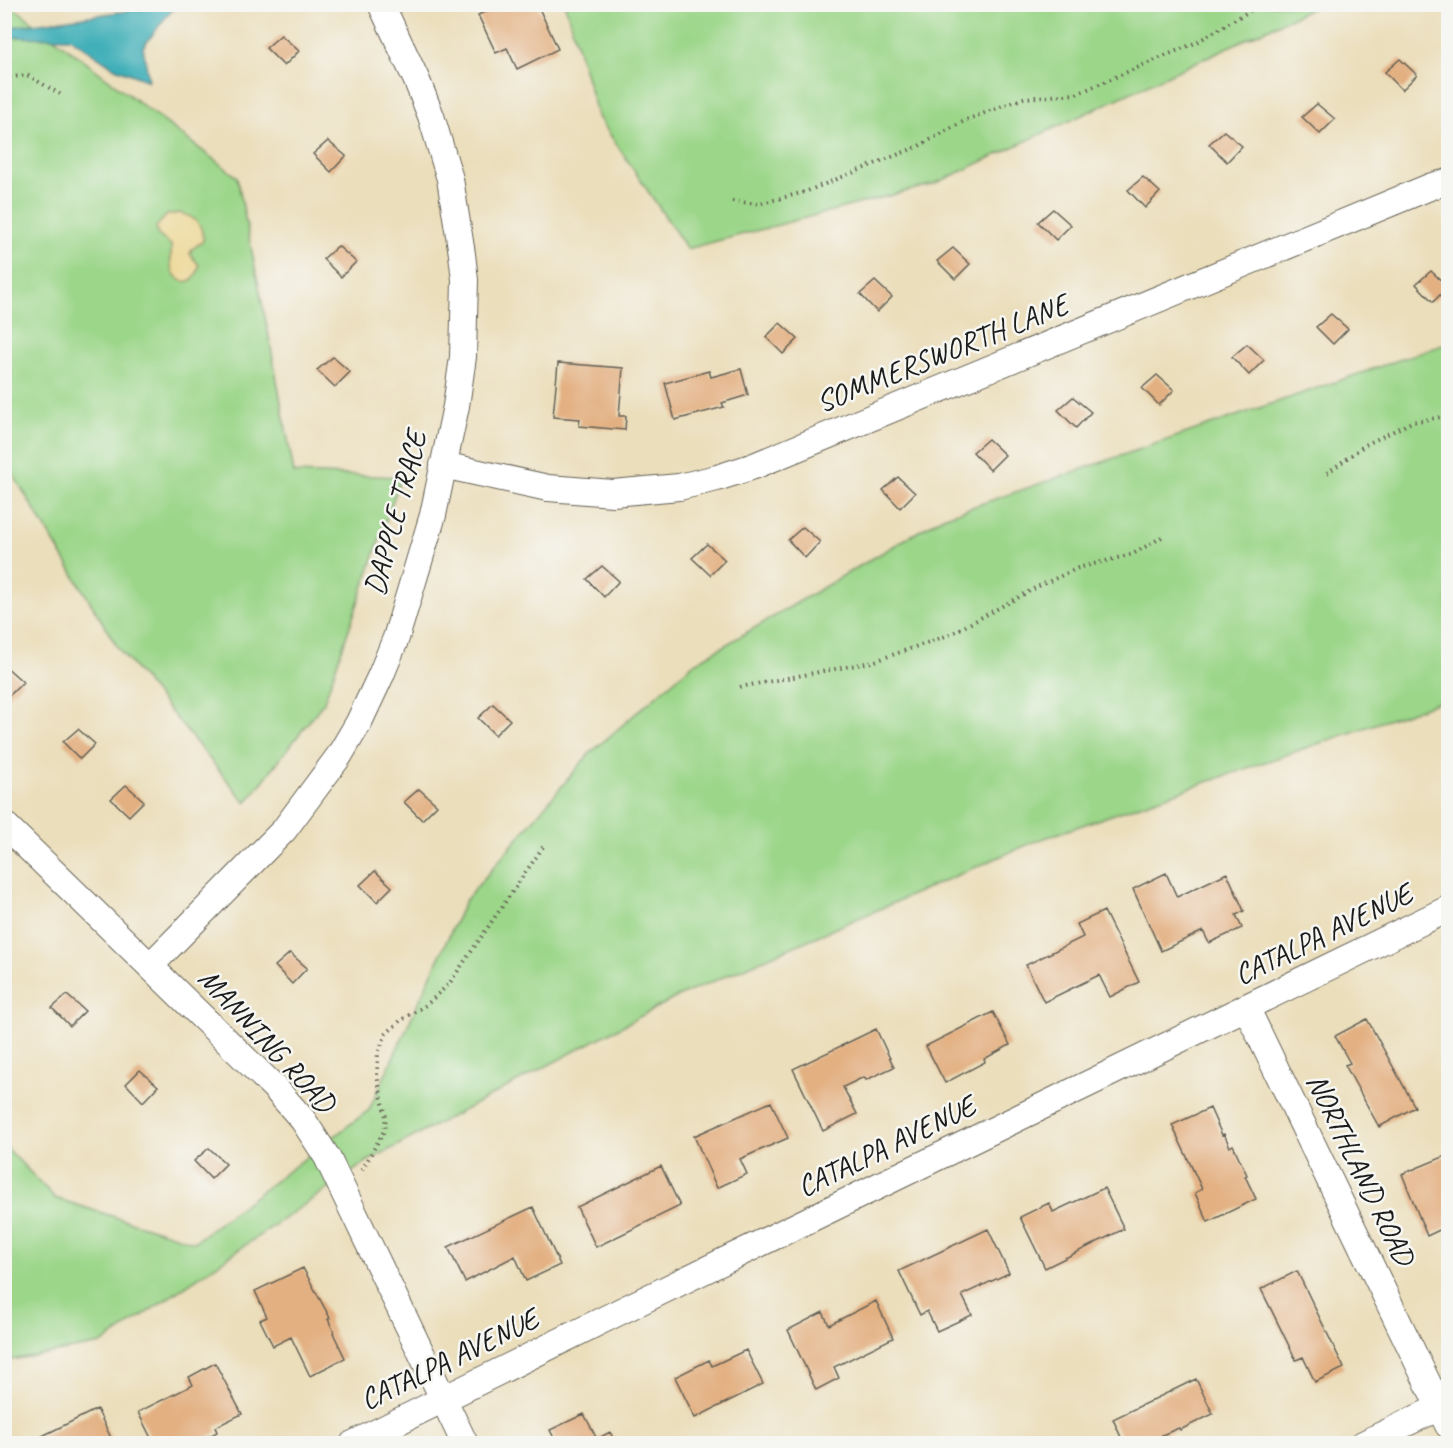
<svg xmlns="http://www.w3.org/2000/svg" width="1453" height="1448" font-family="Caveat,sans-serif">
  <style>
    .green { fill: #9bd689; stroke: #5c7952; stroke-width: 1.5 }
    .sand { fill: #eeda9e; stroke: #857b5d; stroke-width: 1.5 }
    .water { fill: #3daeb7; stroke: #2c656a; stroke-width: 1.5 }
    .building { fill: #e3b082 }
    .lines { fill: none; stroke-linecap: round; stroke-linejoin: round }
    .street-casing { stroke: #646054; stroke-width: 28 }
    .path { stroke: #646054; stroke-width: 4; stroke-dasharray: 1.5 4.5; stroke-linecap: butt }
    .street { stroke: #fff; stroke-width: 26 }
    .labels { text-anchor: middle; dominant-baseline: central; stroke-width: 5; stroke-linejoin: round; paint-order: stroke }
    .street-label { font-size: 30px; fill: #1c1c1c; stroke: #f6f6f2 }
  </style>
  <rect width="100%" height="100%" fill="#f6f6f2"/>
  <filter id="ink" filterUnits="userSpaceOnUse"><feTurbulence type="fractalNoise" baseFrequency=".0167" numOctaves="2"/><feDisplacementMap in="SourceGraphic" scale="12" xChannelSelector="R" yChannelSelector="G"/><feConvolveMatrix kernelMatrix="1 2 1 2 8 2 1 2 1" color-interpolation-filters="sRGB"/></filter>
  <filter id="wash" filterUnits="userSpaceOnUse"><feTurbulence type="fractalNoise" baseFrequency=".008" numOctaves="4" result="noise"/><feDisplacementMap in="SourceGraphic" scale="24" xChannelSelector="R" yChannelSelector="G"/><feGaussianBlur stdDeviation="1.35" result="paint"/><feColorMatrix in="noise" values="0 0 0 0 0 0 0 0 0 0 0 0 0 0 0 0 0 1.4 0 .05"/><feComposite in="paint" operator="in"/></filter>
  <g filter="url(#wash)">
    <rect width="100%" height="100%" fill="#ebdebb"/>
    <path class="green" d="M9,4L237,177L269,337L294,473L401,477L324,702L246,803L118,648L5,461L4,5Z
      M565,5V4L1319,5L934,184L687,249L598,117Z
      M1448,343V699L1036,841L675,998L368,1161L101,1344L5,1361L4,1145L55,1198L194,1242L369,1110L465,901L589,754L693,664L943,517Z"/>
    <path class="sand" d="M180,213C195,217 203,224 203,241L192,249L190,254L199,265C197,284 179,288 172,269C169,261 172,253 171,245L158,235L156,227L167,215Z"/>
    <path class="water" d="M148,5H179L169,13L143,47L149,81L115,68L70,38L5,37V28L141,9Z"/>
    <g id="blocks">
      <path class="building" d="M501,4H537L558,49L517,69L507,48L496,53L478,15Z
        M281,35L299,51L284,66L266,48Z
        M1400,59L1417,75L1402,90L1385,72Z
        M1317,104L1335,119L1320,134L1302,117Z
        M1224,131L1242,146L1227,162L1209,144Z
        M328,141L346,156L331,172L313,154Z
        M1143,177L1160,192L1145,208L1128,190Z
        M1053,209L1071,225L1056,240L1038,222Z
        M338,246L356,262L341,277L323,259Z
        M953,248L970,264L955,279L937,261Z
        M1431,271L1448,287L1433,302L1416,284Z
        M875,281L892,297L877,312L860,294Z
        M1331,314L1348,329L1333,344L1316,327Z
        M780,323L798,339L783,354L766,337Z
        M1247,344L1264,360L1249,375L1232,357Z
        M333,357L350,372L335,387L317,370Z
        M558,363L623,368L619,416H626L625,430L579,426L580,419L553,417Z
        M741,369L748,395L722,403L724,407L675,420L665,383L709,371L711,377Z
        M1157,375L1174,390L1159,405L1142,388Z
        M1073,397L1091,412L1076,428L1058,410Z
        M988,439L1005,455L990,470L973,452Z
        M898,477L915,493L900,508L883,490Z
        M803,527L820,542L805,558L788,540Z
        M707,544L725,560L710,575L692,558Z
        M602,566L619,581L604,597L587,579Z
        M4,665L23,682L8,697L4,694Z
        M493,704L510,720L495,735L478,718Z
        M78,729L95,744L80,759L63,742Z
        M126,785L144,801L129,816L111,799Z
        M419,789L437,805L422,820L404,802Z
        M375,871L392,887L377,902L360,885Z
        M1166,873L1177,897L1227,873L1244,911L1236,915L1242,928L1209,943L1203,931L1161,951L1133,889Z
        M1104,911L1139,982L1110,997L1099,975L1044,1002L1026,965L1083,937L1077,924Z
        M290,953L307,968L292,984L275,966Z
        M67,995L85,1011L70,1026L52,1008Z
        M993,1012L1010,1045L984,1059L985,1062L945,1083L926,1046Z
        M1367,1019L1415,1107L1379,1127L1345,1065L1350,1063L1335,1036Z
        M876,1029L894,1067L866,1080L864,1077L843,1087L857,1114L823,1131L793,1069Z
        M140,1070L158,1086L143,1102L126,1084Z
        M771,1102L788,1138L740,1159L747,1174L717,1188L694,1136Z
        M1210,1108L1222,1135L1224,1134L1230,1147L1233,1145L1247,1175L1245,1176L1256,1199L1208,1222L1195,1193L1202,1189L1172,1125Z
        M209,1148L226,1164L211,1179L194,1161Z
        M1448,1155V1196L1445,1197L1448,1204V1226L1427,1236L1402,1174Z
        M661,1166L680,1206L596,1247L577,1207Z
        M1104,1188L1124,1229L1045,1268L1020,1217L1049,1203L1053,1212Z
        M533,1207L560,1265L526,1281L515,1256L465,1282L448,1247Z
        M988,1229L1009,1273L962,1295L972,1315L937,1331L927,1311L920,1315L899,1271Z
        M303,1268L330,1318L328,1319L334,1332L333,1333L345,1358L310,1376L291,1337L273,1346L260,1320L267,1317L255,1291Z
        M1297,1271L1344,1368L1315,1382L1303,1357L1296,1360L1261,1289Z
        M876,1301L893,1338L834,1367L839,1378L816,1390L788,1330L823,1312L829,1325Z
        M746,1350L763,1384L695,1418L675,1377L709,1360L712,1366Z
        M215,1363L242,1414L215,1427L217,1432L206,1438L209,1444H154L138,1412L193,1385L189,1377Z
        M1196,1379L1213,1414L1180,1430L1179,1428L1162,1435L1166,1444H1124L1113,1419Z
        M97,1409L114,1444H26Z
        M584,1414L597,1439L610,1432L616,1444H557L550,1430Z"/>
    </g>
  </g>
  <g filter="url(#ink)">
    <use href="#blocks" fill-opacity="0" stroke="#646054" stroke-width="1.5"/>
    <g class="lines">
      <g class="street-casing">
        <path id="street" d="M443,465L548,488L613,493L679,487L717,478L754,466L1432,186L1448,182
          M4,824L274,1087L303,1120L327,1157L465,1444
          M150,966L284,830L339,756L359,722L381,675L396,638L433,515L456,406L463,357L465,280L462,254L450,179L431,116L417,81L381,4
          M1246,1007L1448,1425
          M353,1444L619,1312L1448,909
          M1363,1444L1440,1407"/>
      </g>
      <path class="path" d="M4,78L27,75L60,94
        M732,201L758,204L805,192L919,146L966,120L1024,98L1076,94L1195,43L1261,4
        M1327,473L1365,445L1412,422L1448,416
        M740,687L872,662L949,635L1039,586L1078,568L1133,554L1162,537
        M362,1170L384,1131L386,1117L377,1076L378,1053L386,1034L400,1021L426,1005L449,984L545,844"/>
      <use href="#street" class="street"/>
    </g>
  </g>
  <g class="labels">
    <g class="street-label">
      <text transform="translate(942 353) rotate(-22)">SOMMERSWORTH LANE</text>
      <text transform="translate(395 513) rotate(-75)">DAPPLE TRACE</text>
      <text transform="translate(1323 934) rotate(-26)">CATALPA AVENUE</text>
      <text transform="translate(267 1040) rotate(47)">MANNING ROAD</text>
      <text transform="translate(886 1146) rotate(-26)">CATALPA AVENUE</text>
      <text transform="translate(1361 1169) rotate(64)">NORTHLAND ROAD</text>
      <text transform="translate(449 1359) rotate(-26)">CATALPA AVENUE</text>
    </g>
  </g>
  <rect width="1453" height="1448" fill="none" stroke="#f6f6f2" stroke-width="24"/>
</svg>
